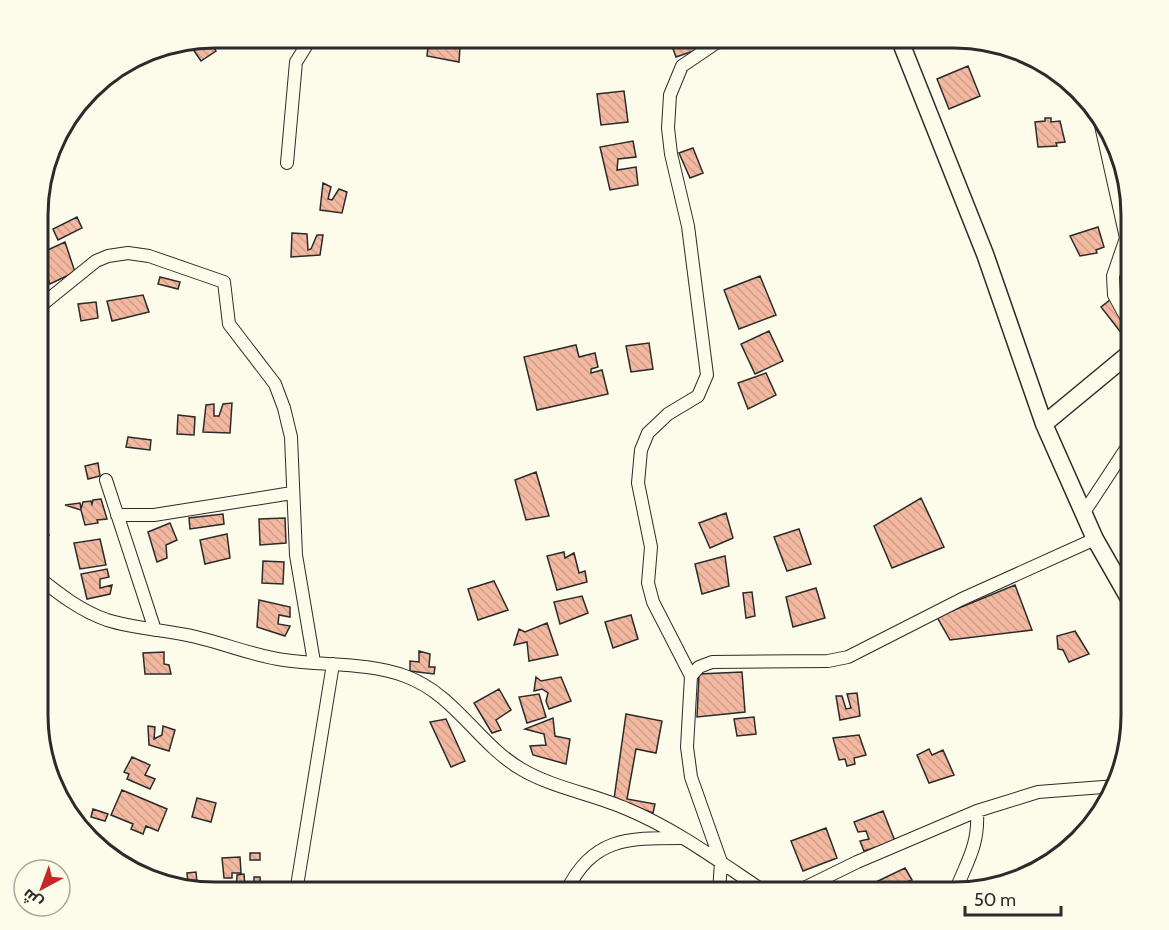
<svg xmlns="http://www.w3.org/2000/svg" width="1169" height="930" font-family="Cabin,Cairo,sans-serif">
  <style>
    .building { fill: url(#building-back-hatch); stroke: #2b2b2b; stroke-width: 1.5 }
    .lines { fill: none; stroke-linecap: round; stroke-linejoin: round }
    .street-casing { stroke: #2b2b2b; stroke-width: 14 }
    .secondary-casing { stroke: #2b2b2b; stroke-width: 19 }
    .street { stroke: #fdfbea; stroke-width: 12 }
    .secondary { stroke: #fdfbea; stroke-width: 16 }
    .rim { fill: none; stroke: #2b2b2b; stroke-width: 3 }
  </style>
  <defs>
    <pattern id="building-back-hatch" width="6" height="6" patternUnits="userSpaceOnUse" patternTransform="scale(1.5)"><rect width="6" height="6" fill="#f2b8a0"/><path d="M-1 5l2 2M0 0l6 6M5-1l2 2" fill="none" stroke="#d09e8a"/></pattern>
  </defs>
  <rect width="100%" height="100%" fill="#fdfbea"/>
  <path class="building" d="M428,38H441L442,48L460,47L459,62L427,56L428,47L437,48L436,44L428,43Z
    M511,38H534V42L511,43Z
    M669,38H702L705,47L676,57Z
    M208,39L216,51L201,61L188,42Z
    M968,66L980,96L949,109L937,79Z
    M624,91L628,122L601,125L597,94Z
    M1045,118H1051V122L1060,121L1065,142L1056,143L1057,146L1038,147L1035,122L1045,121Z
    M633,141L636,157L618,159L617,170L636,167L638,185L610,190L600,147Z
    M693,148L703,173L690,178L679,153Z
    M323,183L331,187L328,199L332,200L339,189L347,192L342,213L320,210Z
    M77,217L82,228L58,240L53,229Z
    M1098,227L1104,247L1096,250L1097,253L1080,256L1070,236Z
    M292,233L307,234L308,250L311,249L317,235H323L320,255L291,257Z
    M65,242L75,272L50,284L39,254Z
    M760,276L776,315L739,329L724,290Z
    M160,277L180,282L178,289L158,284Z
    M1131,284V327L1122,334L1101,307Z
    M143,295L149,312L112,321L107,301Z
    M96,302L98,318L81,321L78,304Z
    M769,331L783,361L755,374L741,344Z
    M649,343L653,369L631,372L626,346Z
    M576,345L579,357L595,353L598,367L591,369V373L602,370L608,394L537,410L524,357Z
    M766,373L776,395L748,409L738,383Z
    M232,403L230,433L203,432L206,405L214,404V416H219L223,404Z
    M178,415L195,417L194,435L177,434Z
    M128,437L151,440L150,450L126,447Z
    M98,463L100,476L88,479L85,466Z
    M38,472L44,485L38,487Z
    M536,472L549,516L526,520L515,480Z
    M921,498L944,547L892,568L874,526Z
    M101,499L107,519L97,520L98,523L85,525L81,510L65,505L80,503L81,509L83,502L91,501L92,504L93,500Z
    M40,512L49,535L38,539V513Z
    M726,513L733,538L710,548L699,523Z
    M223,514L224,524L190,529L189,518Z
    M285,518L286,543L260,545L259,519Z
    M170,523L177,540L166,545L167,558L157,562L148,532Z
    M799,529L811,564L787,571L774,537Z
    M227,534L230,558L205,564L200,540Z
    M100,539L106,565L80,569L74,543Z
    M564,552L565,558L574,553L579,573L585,571L587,582L557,590L547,556Z
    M725,556L729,586L702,594L695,564Z
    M263,561L284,562L283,584L262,583Z
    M107,569L109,577L100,579V588L112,585L110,594L87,599L81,574Z
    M494,581L508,610L478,620L468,589Z
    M1015,585L1032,630L950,640L937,617Z
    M816,588L825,618L793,627L786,597Z
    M752,592L755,616L746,618L743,593Z
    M582,596L588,613L560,624L554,602Z
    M259,600L290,607V617L279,615L278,624L290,626L285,636L257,627Z
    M631,615L638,639L613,648L605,622Z
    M547,623L558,655L529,661L527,642L514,645L519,629L525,632Z
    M1075,631L1089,654L1069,662L1063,650L1058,649L1057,636Z
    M419,651L430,654L429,667H435L434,674L410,671V661L419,662Z
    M164,652V664L169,665L171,674H145L143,653Z
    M742,672L745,712L697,717L699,674Z
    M536,677L541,681L561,677L571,701L549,709L546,701L548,693L542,689L534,691Z
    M499,689L511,710L496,720L501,730L492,733L474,703Z
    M857,693L860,716L840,720L836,696H842L846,709L851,708L847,694Z
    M539,694L546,717L527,723L519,697Z
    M1131,706V726L1124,721V709Z
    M626,714L662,721L656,753L636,749L627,799L655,804L653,813L614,799Z
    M754,717L756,734L737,736L734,719Z
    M553,718L555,736L570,739L566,764L533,755L530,746L546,745L544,734L525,729Z
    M446,719L465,761L451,767L430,722Z
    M148,726L155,727L154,739L162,735L163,726L175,730L169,751L149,745Z
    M859,735L866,755L854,758L855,764L847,766L845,759L839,760L833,738Z
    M929,749L932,755L943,750L954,775L929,783L917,755Z
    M132,757L150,765L145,775L155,779L150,789L127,779L129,774L124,772Z
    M122,790L167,809L158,831L146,826L143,834L131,829L133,824L111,815Z
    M197,798L216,803L211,822L192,817Z
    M93,809L108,814L105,821L91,817Z
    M883,811L895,841L864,851L860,841L869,839L866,831L858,832L854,822Z
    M826,828L837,858L803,871L791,841Z
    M250,853H260V860H250Z
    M240,857L241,873H232V878H224L222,858Z
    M905,868L912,880L887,890L889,892H877L874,883Z
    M196,872L197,882L188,883L187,873Z
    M244,874L245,888H250V884H254V877H260L261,892H236L237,875Z
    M141,875L162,879L161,882L147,879Z"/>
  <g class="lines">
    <g class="street-casing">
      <path id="street" d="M1100,121L1126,238L1113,276L1114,295L1131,326
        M287,163L296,62L311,38
        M39,307L96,261L108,256L128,253L149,256L224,282L229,324L275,384L284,408L291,437L296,555L314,662
        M106,480L155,630
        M1083,514L1131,441
        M117,515H154L292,493
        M38,577C59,594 81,611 107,620C136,629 167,630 196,637C226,644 254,656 284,660C324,666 367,662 405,676C455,694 477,743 521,769C553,788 593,794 627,809C675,829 717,860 759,888L774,892
        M691,676L653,602L648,583L651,547L638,483L641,450L648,433L668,414L698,396L707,375L688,226L671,154L668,128L670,95L682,66L716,43L732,38
        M296,892L333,664
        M566,892C592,838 626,838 681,838
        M719,892L721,862L691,777L687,747L691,676L699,667L712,662L828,661L848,657L962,599L1095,539
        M796,892L857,862L977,811L1038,792L1116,786
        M955,892C967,861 979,846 977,811"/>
    </g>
    <g class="secondary-casing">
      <path id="secondary" d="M899,38L985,254L1044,424L1095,539L1131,602
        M1044,424L1131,352"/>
    </g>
    <use href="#street" class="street"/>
    <use href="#secondary" class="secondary"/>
  </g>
  <path d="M0 0H1169V930H0ZM215 48H954A167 167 0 0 1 1121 215V715A167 167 0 0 1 954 882H215A167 167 0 0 1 48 715V215A167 167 0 0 1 215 48Z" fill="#fdfbea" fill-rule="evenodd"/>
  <path class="rim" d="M215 48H954A167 167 0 0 1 1121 215V715A167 167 0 0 1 954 882H215A167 167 0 0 1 48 715V215A167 167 0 0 1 215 48Z"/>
  <g transform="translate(42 888) rotate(221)"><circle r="28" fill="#fdfbea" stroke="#a9a89e" stroke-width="1.5"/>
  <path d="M0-4.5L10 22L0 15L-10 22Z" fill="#c62828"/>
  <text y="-9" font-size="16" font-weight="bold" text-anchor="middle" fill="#2b2b2b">ش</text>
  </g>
  <path d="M965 906v9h96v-9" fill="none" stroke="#2b2b2b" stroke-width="3"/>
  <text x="974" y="906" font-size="18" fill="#2b2b2b" stroke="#fdfbea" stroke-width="4.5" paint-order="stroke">50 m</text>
</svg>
